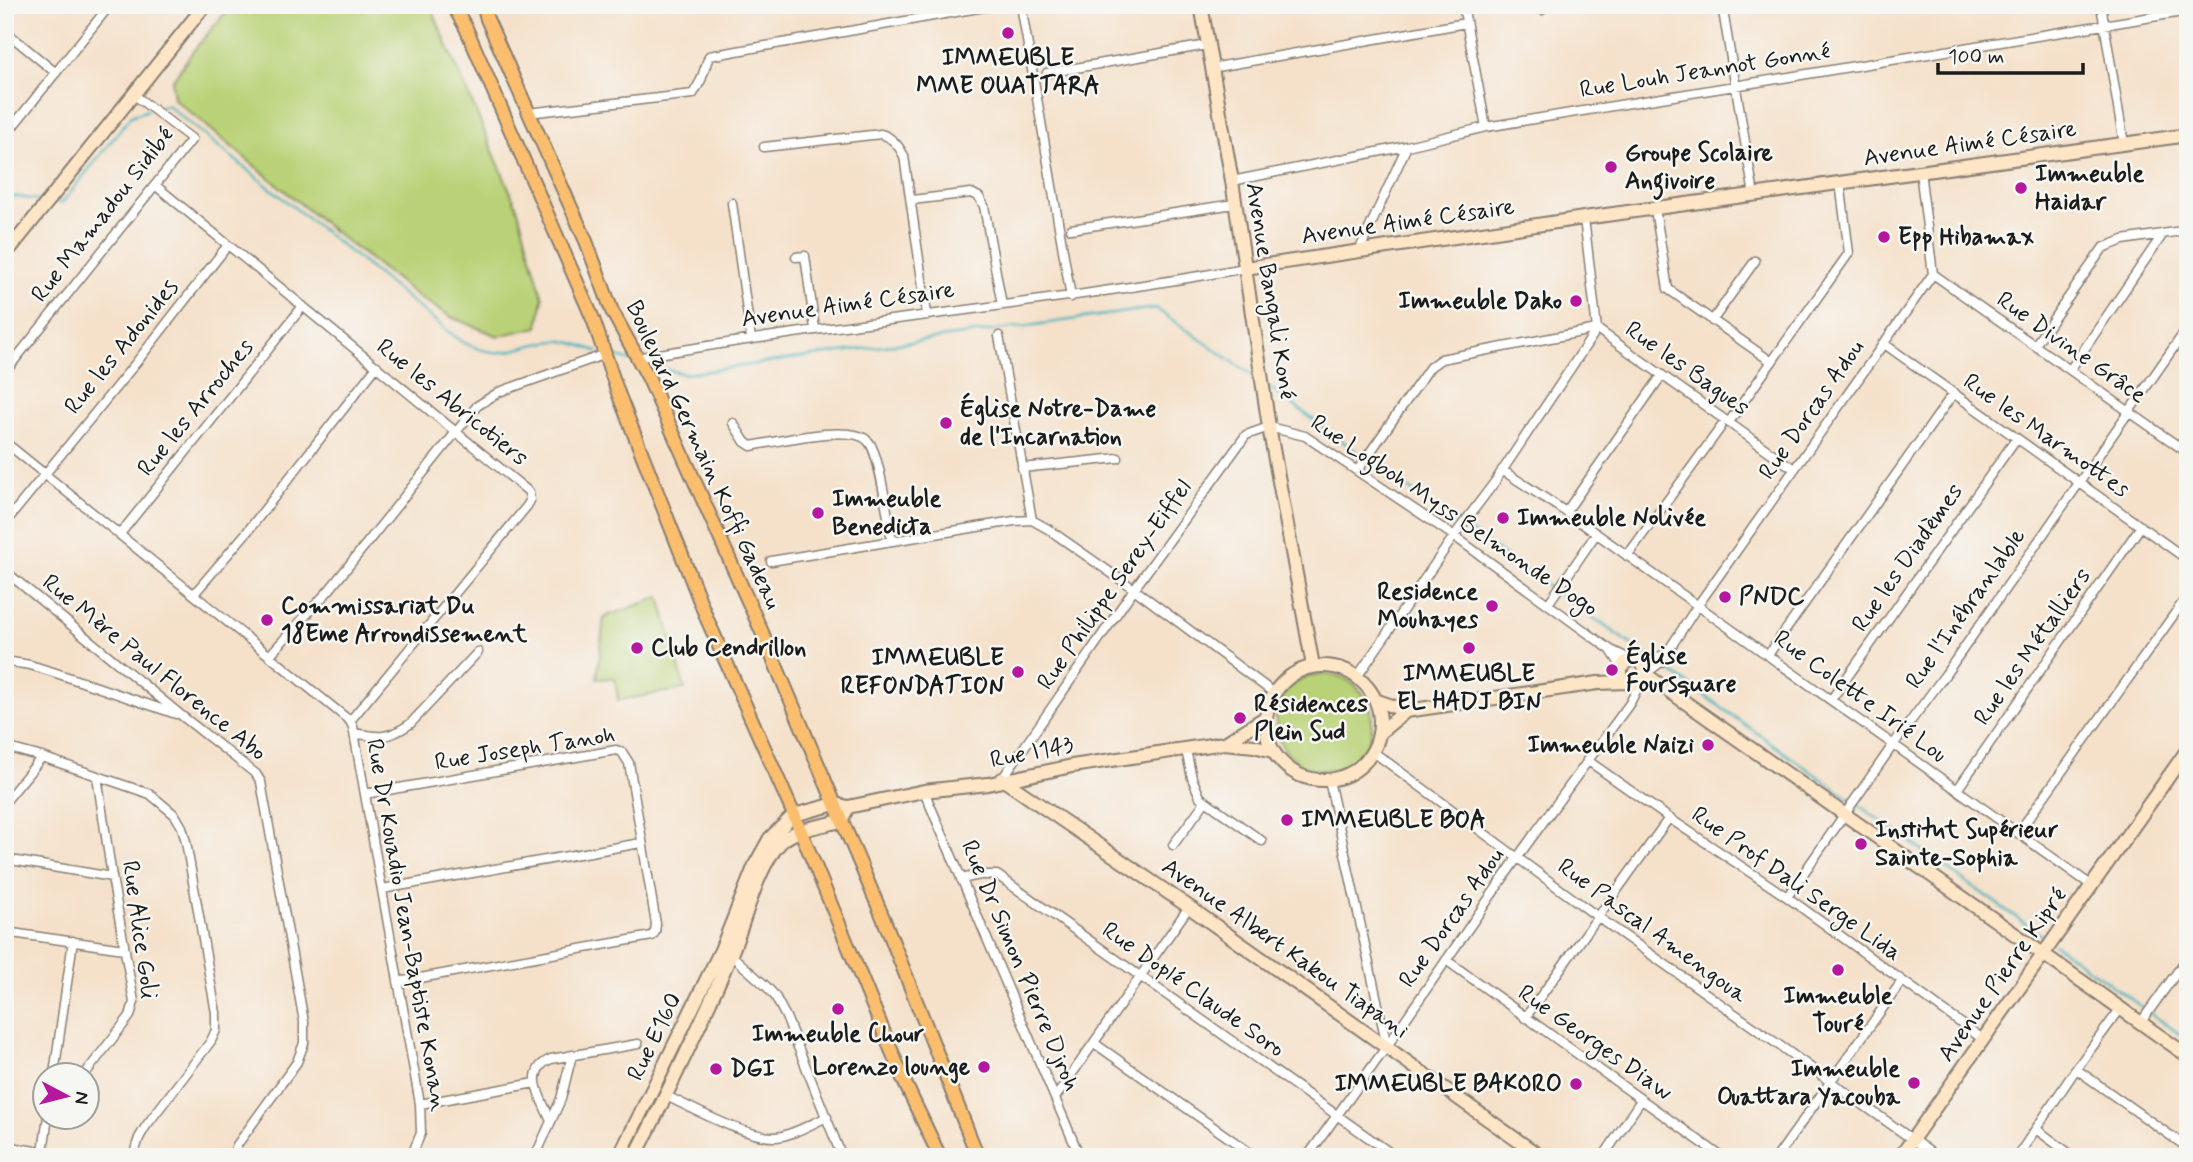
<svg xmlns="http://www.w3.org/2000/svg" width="2193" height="1162" font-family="Mynerve,sans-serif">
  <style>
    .green { fill: #b9d277; stroke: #6a774a; stroke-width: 2 }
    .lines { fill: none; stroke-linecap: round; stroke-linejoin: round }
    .stream { stroke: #42b2bc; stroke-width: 2.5 }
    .street-casing { stroke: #887e73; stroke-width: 11 }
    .secondary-casing { stroke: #887e73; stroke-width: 16 }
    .primary-casing { stroke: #887e73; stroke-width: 16 }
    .street { stroke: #fff; stroke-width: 8 }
    .secondary { stroke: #fde5c5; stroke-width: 12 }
    .primary { stroke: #fbbe6e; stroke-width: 12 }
    .poi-dot { fill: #b5179e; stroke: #f6f6f2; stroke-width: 2.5 }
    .labels { text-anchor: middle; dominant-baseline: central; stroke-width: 5; stroke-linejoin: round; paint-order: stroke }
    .poi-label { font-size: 24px; font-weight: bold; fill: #1c1c1c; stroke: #f6f6f2; text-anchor: start }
    .street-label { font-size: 24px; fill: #1c1c1c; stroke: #f6f6f2 }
  </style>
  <rect width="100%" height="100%" fill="#f6f6f2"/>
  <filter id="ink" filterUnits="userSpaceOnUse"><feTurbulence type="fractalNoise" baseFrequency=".0143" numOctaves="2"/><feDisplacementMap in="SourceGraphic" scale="14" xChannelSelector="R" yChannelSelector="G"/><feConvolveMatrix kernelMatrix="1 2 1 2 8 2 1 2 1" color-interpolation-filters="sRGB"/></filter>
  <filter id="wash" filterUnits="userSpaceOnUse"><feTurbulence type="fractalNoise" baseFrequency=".00686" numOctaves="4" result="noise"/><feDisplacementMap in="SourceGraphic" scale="28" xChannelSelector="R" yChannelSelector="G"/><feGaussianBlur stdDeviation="1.57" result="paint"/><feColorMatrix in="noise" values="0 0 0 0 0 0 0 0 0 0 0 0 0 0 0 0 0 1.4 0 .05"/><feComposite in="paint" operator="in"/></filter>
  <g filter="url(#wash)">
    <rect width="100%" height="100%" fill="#f5e1ca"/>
    <path class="green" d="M232,5H430L517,207L543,298L538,327L498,336L451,317L420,298L332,230L174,99L172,81L193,51Z
      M660,597L685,689L618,700L615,678L597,679L604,617Z
      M1276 722a48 48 0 1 1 96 0a48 48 0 1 1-96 0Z"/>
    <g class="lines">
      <path class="stream" d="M155,108L167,105L459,340C505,365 512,345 555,341C568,339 585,348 598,351
        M5,195L44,201
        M54,202L62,203L131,116L148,110
        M611,355L635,362
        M648,365L685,374L1155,308L1258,379
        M1269,387L1376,466L1649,657
        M1660,664L2048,940
        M2054,944L2188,1040"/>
    </g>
  </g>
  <g filter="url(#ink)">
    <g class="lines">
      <g class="street-casing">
        <path id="street" d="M1021,5L1071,297
          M1463,5L1486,127
          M1541,5L1542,10
          M1722,5L1754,195
          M2101,5L2124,144
          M5,31L56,73
          M1211,68L1466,23
          M1047,73L1207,45
          M528,113L693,94L701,80L709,56L995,5
          M5,136L110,5
          M764,147L881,134C892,137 899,146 904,156L927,314
          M1232,181L1407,146L1486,127L2188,11
          M155,185L529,492L530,501L527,506L350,721
          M912,200L971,193L979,197L984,206L1002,305
          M732,203L751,339
          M1655,209L1668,289L1772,362
          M1071,229L1234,204
          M1359,251L1407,146
          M796,257L805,256L815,329
          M1933,274L2188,453
          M1712,321L1755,261
          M999,336L1032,520
          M1883,343L2188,560
          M2035,345L2103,248L2123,240L2188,230
          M636,358C838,322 1043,305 1245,268
          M2070,370L2163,234
          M5,372L192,139L133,94
          M1729,422L1849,253L1840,182
          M733,423L745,442L751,446C776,442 851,423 868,441C880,453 888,521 892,541
          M5,442L350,721L353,727L420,1104L421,1133L411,1157
          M1022,468L1118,458
          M1502,470L1566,512L2091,885
          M1357,471L1430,367L1441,359L1597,329L1794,469
          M1566,512L1662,375
          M5,523L139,359L228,245
          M120,534L303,306
          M1627,556L1721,427
          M771,561L1014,521L1032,520L1048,529L1134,589L1274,693
          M5,571L182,716L256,774L261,782L304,1022V1043L297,1062L237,1145L232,1157
          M194,594L247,532L377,366
          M1548,604L1596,534
          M1612,652L1622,667
          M1768,655L1953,394
          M269,656L330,589L477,406L499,392L603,355
          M5,661L30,665L53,672L176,714
          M1640,662L1664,655
          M1645,674L1661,662L1698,605L1933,274L1920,171
          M1357,677L1454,536L1494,483L1597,329L1584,218
          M1831,700L2016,439
          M354,733C380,738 388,739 410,724L478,652
          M5,747L42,757L150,794L175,815L182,827L186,842L216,1013V1030L211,1041L146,1126L139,1138L133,1157
          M1186,750L1192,778L1200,797L1262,841
          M1372,751L1598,917L1937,1157
          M1587,760L1669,818L1787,897L1984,1040
          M1002,779L1134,589L1246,435L1269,427L1305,436L1454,536L1611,650L1632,660
          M1329,780L1387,1046
          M1957,790L2141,526
          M924,791L1080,1157
          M365,794L616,750L622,752L629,763L656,924L655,932L652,936L398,982
          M5,802L42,757
          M2018,833L2188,595
          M1173,845L1205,802
          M5,859L112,877
          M961,879L980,875H997L1396,1157
          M382,889L641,843
          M1787,897L1893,745L1945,675L2188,327
          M5,932L124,949
          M731,955L766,986L775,996L786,1017L842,1157
          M1446,960L1722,1157
          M1525,1018L1669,818
          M2141,1022L2188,957
          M1094,1043L1256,1157
          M2076,1069L2188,1148
          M54,1074L73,941
          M85,1074L130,1016L134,1002L112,877L97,776
          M666,1096C693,1108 746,1138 775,1137C789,1137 813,1123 827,1117
          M1055,1098L1189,907
          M420,1104L535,1083
          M551,1121C542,1100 522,1071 551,1059L638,1044
          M2036,1129L2074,1157
          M5,1146L71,1157
          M43,1152L48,1116
          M535,1157L561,1099L572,1055
          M1307,1157L1387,1046L1517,858L1630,703L1641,681
          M1603,1157L1641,1100
          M1777,1157L1902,981
          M2017,1157L2076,1069L2121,1008"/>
      </g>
      <g class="secondary-casing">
        <path id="secondary" d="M1201,5L1232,181L1269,427L1313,666
          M5,255L205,5
          M1245,268L1584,218L2188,135
          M1621 672a12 12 0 1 1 24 0a12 12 0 1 1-24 0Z
          M1266 723a57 57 0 1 1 114 0a57 57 0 1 1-114 0Z
          M1645,674L2188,1056
          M1375,700L1406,711L1598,683L1626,682
          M1379,733L1406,711
          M1225,743L1266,717
          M1002,779L1189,907L1541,1157
          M619,1157L721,950L755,865L770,838L794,815L835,804L848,807L924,791L988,784L1072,766L1224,743L1254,746L1273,751
          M635,1157C669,1090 702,1023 731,954C745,922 757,866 781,842C796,828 822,826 841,821L846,811
          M1900,1157L2188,749"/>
      </g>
      <g class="primary-casing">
        <path id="primary" d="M453,5L466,28L593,319L618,393L707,619L794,815L904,1081L940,1157
          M483,5L487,19L586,241L612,311L649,379L761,630L884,920L978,1157"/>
      </g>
      <use href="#street" class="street"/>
      <use href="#secondary" class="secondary"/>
      <use href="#primary" class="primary"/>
    </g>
  </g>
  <g class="poi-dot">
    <circle cx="1008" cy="33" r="7"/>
    <circle cx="1611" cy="167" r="7"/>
    <circle cx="2021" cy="188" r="7"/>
    <circle cx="1884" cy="237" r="7"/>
    <circle cx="1576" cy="301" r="7"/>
    <circle cx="946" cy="423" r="7"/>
    <circle cx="818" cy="513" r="7"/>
    <circle cx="1503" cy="518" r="7"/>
    <circle cx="1725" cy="597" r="7"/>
    <circle cx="1492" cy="606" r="7"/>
    <circle cx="267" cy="620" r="7"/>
    <circle cx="637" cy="648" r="7"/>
    <circle cx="1469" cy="648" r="7"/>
    <circle cx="1612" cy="670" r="7"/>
    <circle cx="1018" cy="672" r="7"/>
    <circle cx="1240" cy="718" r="7"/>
    <circle cx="1708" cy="745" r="7"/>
    <circle cx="1287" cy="820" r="7"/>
    <circle cx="1861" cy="844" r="7"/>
    <circle cx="1838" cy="970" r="7"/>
    <circle cx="838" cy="1009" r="7"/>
    <circle cx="984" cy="1067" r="7"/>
    <circle cx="716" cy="1069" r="7"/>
    <circle cx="1914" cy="1083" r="7"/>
    <circle cx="1576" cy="1084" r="7"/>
  </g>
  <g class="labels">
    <g class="poi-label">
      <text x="1008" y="58" text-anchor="middle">IMMEUBLE<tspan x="1008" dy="28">MME OUATTARA</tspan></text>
      <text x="1625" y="153">Groupe Scolaire<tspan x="1625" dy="28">Angivoire</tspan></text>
      <text x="2035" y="174">Immeuble<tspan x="2035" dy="28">Haidar</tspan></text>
      <text x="1898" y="237">Epp Hibamax</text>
      <text x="1562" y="301" text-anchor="end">Immeuble Dako</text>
      <text x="960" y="409">Église Notre-Dame<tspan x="960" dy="28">de l'Incarnation</tspan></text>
      <text x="832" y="499">Immeuble<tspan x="832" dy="28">Benedicta</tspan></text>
      <text x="1517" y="518">Immeuble Nolivée</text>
      <text x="1478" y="592" text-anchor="end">Residence<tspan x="1478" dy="28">Mouhayes</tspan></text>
      <text x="1739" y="597">PNDC</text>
      <text x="281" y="606">Commissariat Du<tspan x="281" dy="28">18Eme Arrondissement</tspan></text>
      <text x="651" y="648">Club Cendrillon</text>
      <text x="1626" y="656">Église<tspan x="1626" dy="28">Foursquare</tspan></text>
      <text x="1004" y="658" text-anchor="end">IMMEUBLE<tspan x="1004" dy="28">REFONDATION</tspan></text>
      <text x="1469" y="674" text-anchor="middle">IMMEUBLE<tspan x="1469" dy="28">EL HADJ BIN</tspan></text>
      <text x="1254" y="704">Résidences<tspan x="1254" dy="28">Plein Sud</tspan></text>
      <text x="1694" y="745" text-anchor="end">Immeuble Naizi</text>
      <text x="1301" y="820">IMMEUBLE BOA</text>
      <text x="1875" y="830">Institut Supérieur<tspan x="1875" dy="28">Sainte-Sophia</tspan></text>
      <text x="1838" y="996" text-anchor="middle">Immeuble<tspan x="1838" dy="28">Touré</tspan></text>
      <text x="838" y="1034" text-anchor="middle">Immeuble Chour</text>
      <text x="970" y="1067" text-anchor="end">Lorenzo lounge</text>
      <text x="730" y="1069">DGI</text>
      <text x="1900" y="1069" text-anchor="end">Immeuble<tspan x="1900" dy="28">Ouattara Yacouba</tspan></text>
      <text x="1562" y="1084" text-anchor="end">IMMEUBLE BAKORO</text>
    </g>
    <g class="street-label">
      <text transform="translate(1705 71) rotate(-9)">Rue Louh Jeannot Gonné</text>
      <text transform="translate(1970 144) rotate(-8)">Avenue Aimé Césaire</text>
      <text transform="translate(103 215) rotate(-52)">Rue Mamadou Sidibé</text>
      <text transform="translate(1408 222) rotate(-8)">Avenue Aimé Césaire</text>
      <text transform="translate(1270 291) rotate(81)">Avenue Bangali Koné</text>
      <text transform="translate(848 305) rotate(-8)">Avenue Aimé Césaire</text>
      <text transform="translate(122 347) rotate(-51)">Rue les Adonides</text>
      <text transform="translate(2071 348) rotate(35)">Rue Divine Grâce</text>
      <text transform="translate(1687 369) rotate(35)">Rue les Bagues</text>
      <text transform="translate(452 403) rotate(39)">Rue les Abricotiers</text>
      <text transform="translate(196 408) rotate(-51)">Rue les Arroches</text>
      <text transform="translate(1812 410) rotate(-55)">Rue Dorcas Adou</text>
      <text transform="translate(2046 436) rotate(35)">Rue les Marmottes</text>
      <text transform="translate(703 455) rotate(65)">Boulevard Germain Koffi Gadeau</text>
      <text transform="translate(1454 516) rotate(34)">Rue Logboh Myss Belmonde Dogo</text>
      <text transform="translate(1908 558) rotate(-55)">Rue les Diadèmes</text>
      <text transform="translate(1115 585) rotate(-55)">Rue Philippe Serey-Eiffel</text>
      <text transform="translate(1966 609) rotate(-55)">Rue l'Inébranlable</text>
      <text transform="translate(2033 647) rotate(-55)">Rue les Métalliers</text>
      <text transform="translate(154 668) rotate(39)">Rue Mère Paul Florence Abo</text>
      <text transform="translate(1860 697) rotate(36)">Rue Colette Irié Lou</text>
      <text transform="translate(525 749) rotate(-9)">Rue Joseph Tanoh</text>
      <text transform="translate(1032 753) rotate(-11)">Rue I143</text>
      <text transform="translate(1796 884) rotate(35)">Rue Prof Dali Serge Lida</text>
      <text transform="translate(1452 918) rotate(-55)">Rue Dorcas Adou</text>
      <text transform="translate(406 925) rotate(80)">Rue Dr Kouadio Jean-Baptiste Konan</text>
      <text transform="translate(139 930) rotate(82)">Rue Alice Goli</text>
      <text transform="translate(1652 931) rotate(36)">Rue Pascal Amengoua</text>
      <text transform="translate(1285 949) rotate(35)">Avenue Albert Kakou Tiapani</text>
      <text transform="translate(1020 966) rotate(67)">Rue Dr Simon Pierre Djroh</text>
      <text transform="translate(2003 975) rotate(-55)">Avenue Pierre Kipré</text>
      <text transform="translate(1193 990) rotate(35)">Rue Doplé Claude Soro</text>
      <text transform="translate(655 1037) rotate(-64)">Rue E160</text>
      <text transform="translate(1595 1043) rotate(35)">Rue Georges Diaw</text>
    </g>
  </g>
  <rect width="2193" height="1162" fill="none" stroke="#f6f6f2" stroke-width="28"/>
  <g transform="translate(66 1096) rotate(97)"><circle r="33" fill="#f6f6f2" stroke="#9f9f9c" stroke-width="2"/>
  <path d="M0-5L12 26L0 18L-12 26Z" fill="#b5179e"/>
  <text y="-10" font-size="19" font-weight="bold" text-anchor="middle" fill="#1c1c1c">N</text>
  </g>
  <path d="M1938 63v10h145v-10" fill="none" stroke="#1c1c1c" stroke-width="3.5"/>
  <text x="1948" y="63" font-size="21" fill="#1c1c1c" stroke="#f6f6f2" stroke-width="5" paint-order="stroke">100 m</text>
</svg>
